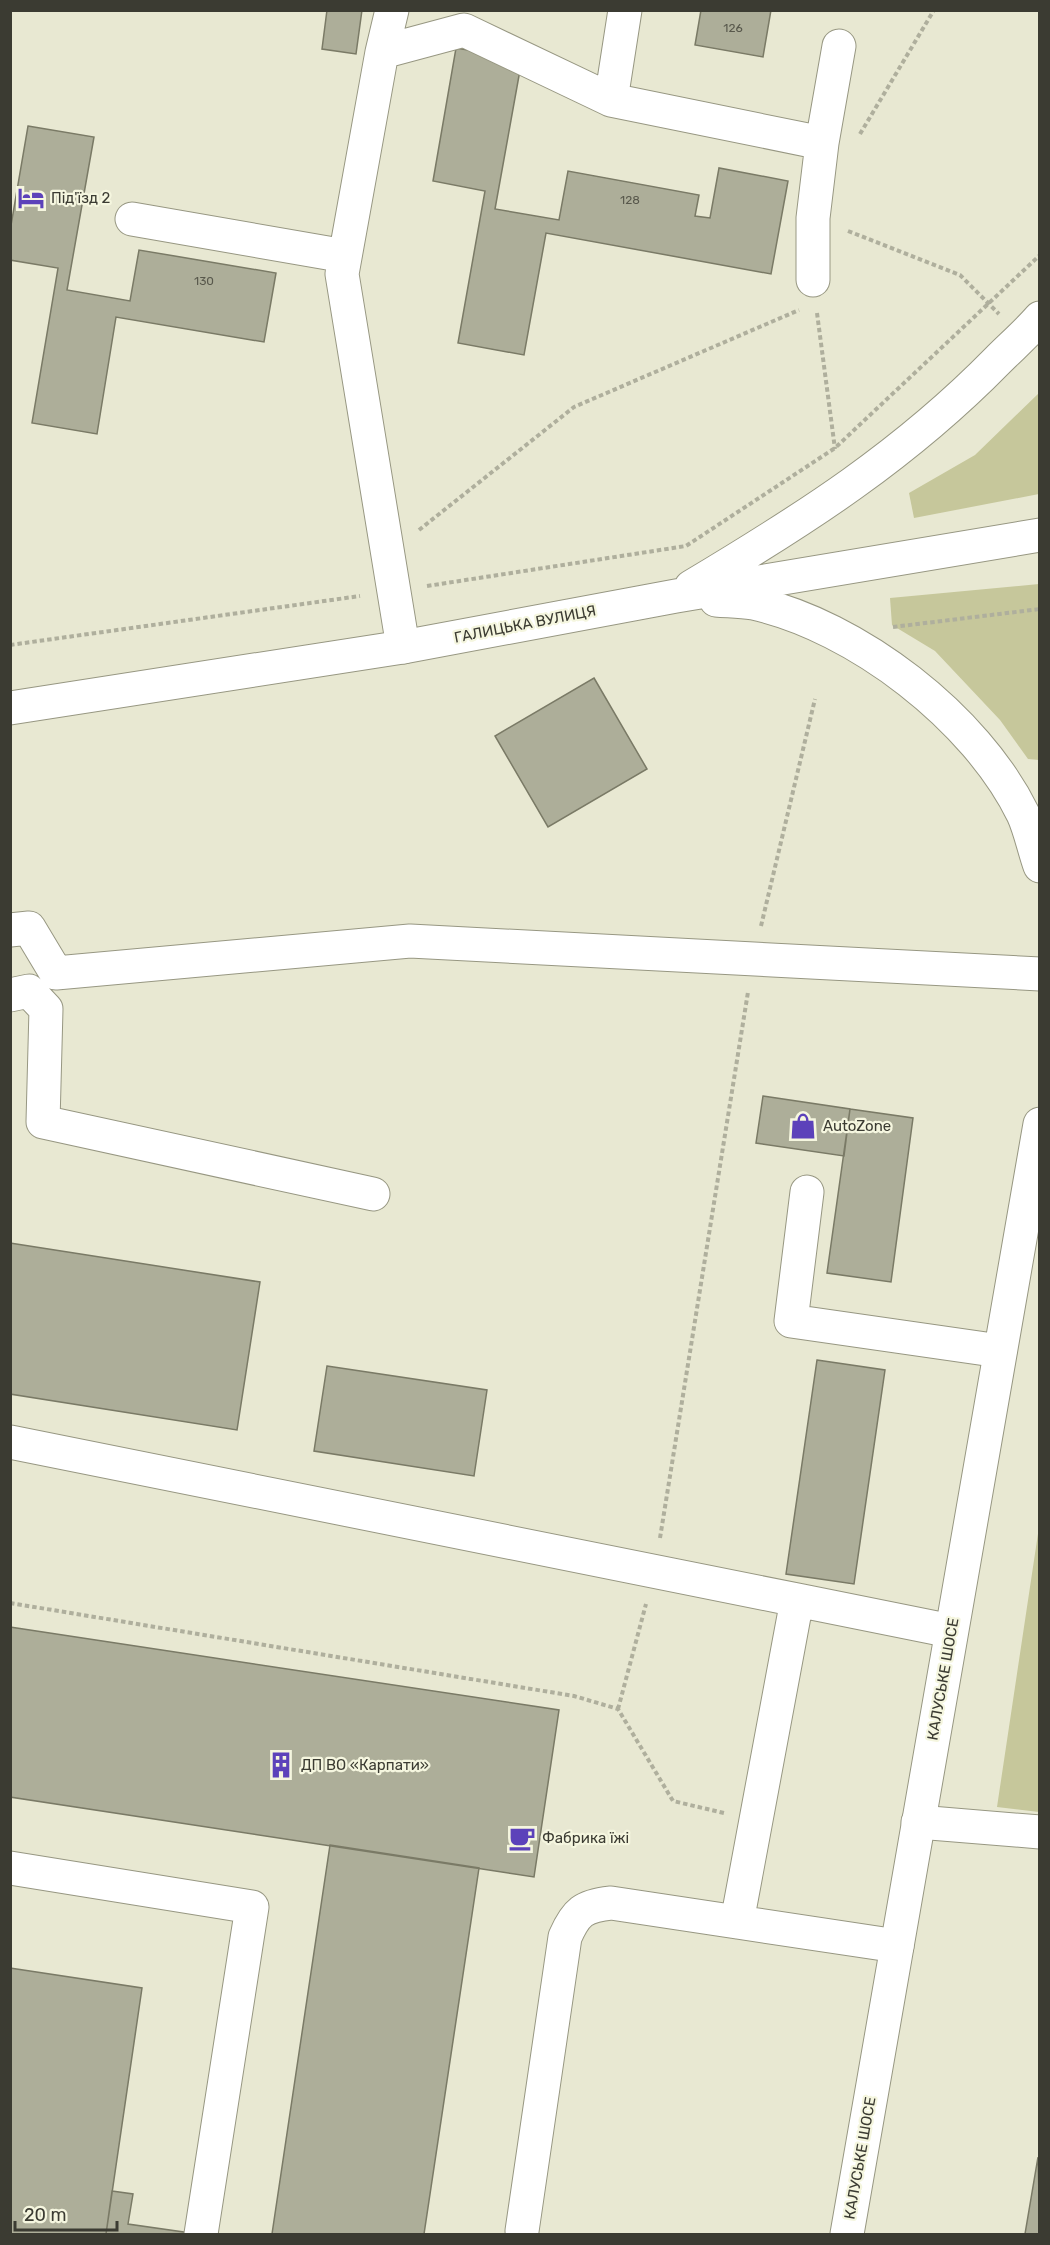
<svg xmlns="http://www.w3.org/2000/svg" width="1050" height="2245" font-family="Rubik,sans-serif">
  <style>
    .green { fill: #c6c79b }
    .building { fill: #adae99; stroke: #7a7a66; stroke-width: 1.5 }
    .lines { fill: none; stroke-linecap: round; stroke-linejoin: round }
    .minor-casing { stroke: #979782; stroke-width: 35 }
    .major-casing { stroke: #979782; stroke-width: 35 }
    .path { stroke: #afaf9d; stroke-width: 4; stroke-dasharray: 4.5 3; stroke-linecap: butt }
    .minor { stroke: #fff; stroke-width: 33 }
    .major { stroke: #fff; stroke-width: 33 }
    .labels { text-anchor: middle; dominant-baseline: central; stroke-width: 4.5; stroke-linejoin: round; paint-order: stroke }
    .number-label { font-size: 12px; fill: #58584c }
    .poi-label { font-size: 15px; fill: #3b3b32; stroke: #f5f6df; text-anchor: start }
    .street-label { font-size: 15px; fill: #3b3b32; stroke: #f5f6df }
  </style>
  <rect width="100%" height="100%" fill="#e8e8d2"/>
  <path class="green" d="M1039,393V494L914,518L909,493L975,455Z
    M1039,584H1040L1039,760L1028,759L1000,720L935,651L892,625L890,598Z
    M1039,1527L1040,1812H1039L997,1807Z"/>
  <path class="building" d="M327,10H362L356,54L322,49Z
    M701,10H771L763,57L695,45Z
    M456,48L522,59L495,209L559,220L568,171L699,195L695,216L710,218L719,168L788,181L771,274L546,233L524,355L458,343L485,191L433,181Z
    M28,126L94,137L67,290L130,301L139,250L276,273L264,342L116,317L97,434L32,423L58,268L10,260V231Z
    M594,678L647,769L548,827L495,736Z
    M763,1096L850,1109L844,1156L756,1143Z
    M850,1109L913,1118L891,1282L827,1273Z
    M10,1243L260,1282L237,1430L10,1394Z
    M817,1360L885,1370L854,1584L786,1574Z
    M327,1366L487,1390L474,1476L314,1451Z
    M10,1627L559,1710L534,1877L10,1797Z
    M330,1845L479,1868L424,2234H272Z
    M10,1968L142,1988L106,2234H10Z
    M1038,2157L1040,2234H1025Z
    M112,2191L133,2194L128,2224L198,2234H106Z"/>
  <g class="lines">
    <g class="minor-casing">
      <path id="minor" d="M625,10L611,100L822,143L839,46
        M382,52L392,10
        M132,219L345,256
        M813,280V218L822,143
        M403,647L342,274L382,52L464,30L611,100
        M10,930L29,928L56,973L410,941L1040,974
        M10,995L29,991L46,1009L43,1122L373,1194
        M807,1192L791,1321L1000,1351
        M10,1442L797,1600L737,1922L611,1903C583,1906 576,1912 565,1937L522,2231
        M797,1600L951,1631
        M918,1822L1040,1832
        M10,1868L252,1907L201,2234
        M737,1922L897,1946"/>
    </g>
    <g class="major-casing">
      <path id="major" d="M691,587C805,519 905,455 998,360C1012,346 1027,333 1040,318
        M716,600C728,601 741,601 753,603C857,626 976,718 1023,814C1030,829 1034,849 1040,866
        M10,708L403,647L676,596L1040,535
        M847,2234L1040,1124"/>
    </g>
    <path class="path" d="M860,134L934,10
      M848,231L960,275L999,314
      M817,313L835,449
      M419,530L574,407L799,310
      M427,586L686,546L835,448L1040,255
      M893,627L1040,609
      M10,645L360,596
      M761,926L815,699
      M660,1538L748,992
      M10,1603L574,1696L618,1709L673,1801L724,1813
      M618,1709L646,1604"/>
    <use href="#minor" class="minor"/>
    <use href="#major" class="major"/>
  </g>
  <defs>
    <g id="hotel-bare" transform="scale(2.07)"><path d="M-6-4.5h1.5V1H6V5H4.5V3h-9V5H-6ZM-4 0a1.8 1.8 0 1 1 3.6 0ZM.5 0V-2.5h3Q6-2.5 6 0Z" fill="#5c42ba" stroke="#f5f6df" stroke-width="2.5" paint-order="stroke"/></g>
    <g id="shop-bare" transform="scale(2.07)"><path d="M-5-2.5h2.3a2.7 3.5 0 0 1 5.4 0H5L5.5 6h-11ZM-1.5-2.5h3a1.5 2.3 0 0 0-3 0Z" fill="#5c42ba" stroke="#f5f6df" stroke-width="2.5" paint-order="stroke"/></g>
    <g id="building-bare" transform="scale(2.07)"><path d="M-4-6H4V6H1V3H-1V6H-4ZM-2.5-4.3h1.7v1.8h-1.7ZM.8-4.3h1.7v1.8H.8ZM-2.5-1h1.7V.8h-1.7ZM.8-1h1.7V.8H.8Z" fill="#5c42ba" stroke="#f5f6df" stroke-width="2.5" paint-order="stroke"/></g>
    <g id="cafe-bare" transform="scale(2.07)"><path d="M-5.5-4.5H6V0H3Q3 3.5 0 3.5H-2.5Q-5.5 3.5-5.5 0ZM3-3.2v2h1.7v-2ZM-6 4.5H4V6H-6Z" fill="#5c42ba" stroke="#f5f6df" stroke-width="2.5" paint-order="stroke"/></g>
  </defs>
  <g fill-rule="evenodd">
    <use href="#hotel-bare" x="31" y="198"/>
    <use href="#shop-bare" x="803" y="1126"/>
    <use href="#building-bare" x="281" y="1765"/>
    <use href="#cafe-bare" x="522" y="1838"/>
  </g>
  <g class="labels">
    <g class="number-label">
      <text x="733" y="28">126</text>
      <text x="630" y="200">128</text>
      <text x="204" y="281">130</text>
    </g>
    <g class="poi-label">
      <text x="51" y="198">Під'їзд 2</text>
      <text x="823" y="1126">AutoZone</text>
      <text x="301" y="1765">ДП ВО «Карпати»</text>
      <text x="542" y="1838">Фабрика їжі</text>
    </g>
    <g class="street-label">
      <text transform="translate(525 624) rotate(-11)">ГАЛИЦЬКА ВУЛИЦЯ</text>
      <text transform="translate(943 1679) rotate(-80)">КАЛУСЬКЕ ШОСЕ</text>
      <text transform="translate(860 2158) rotate(-80)">КАЛУСЬКЕ ШОСЕ</text>
    </g>
  </g>
  <rect width="1050" height="2245" fill="none" stroke="#3b3b32" stroke-width="24"/>
  <path d="M15 2221v9h102v-9" fill="none" stroke="#3b3b32" stroke-width="3"/>
  <text x="24" y="2221" font-size="18" fill="#3b3b32" stroke="#f5f6df" stroke-width="4.5" paint-order="stroke">20 m</text>
</svg>
